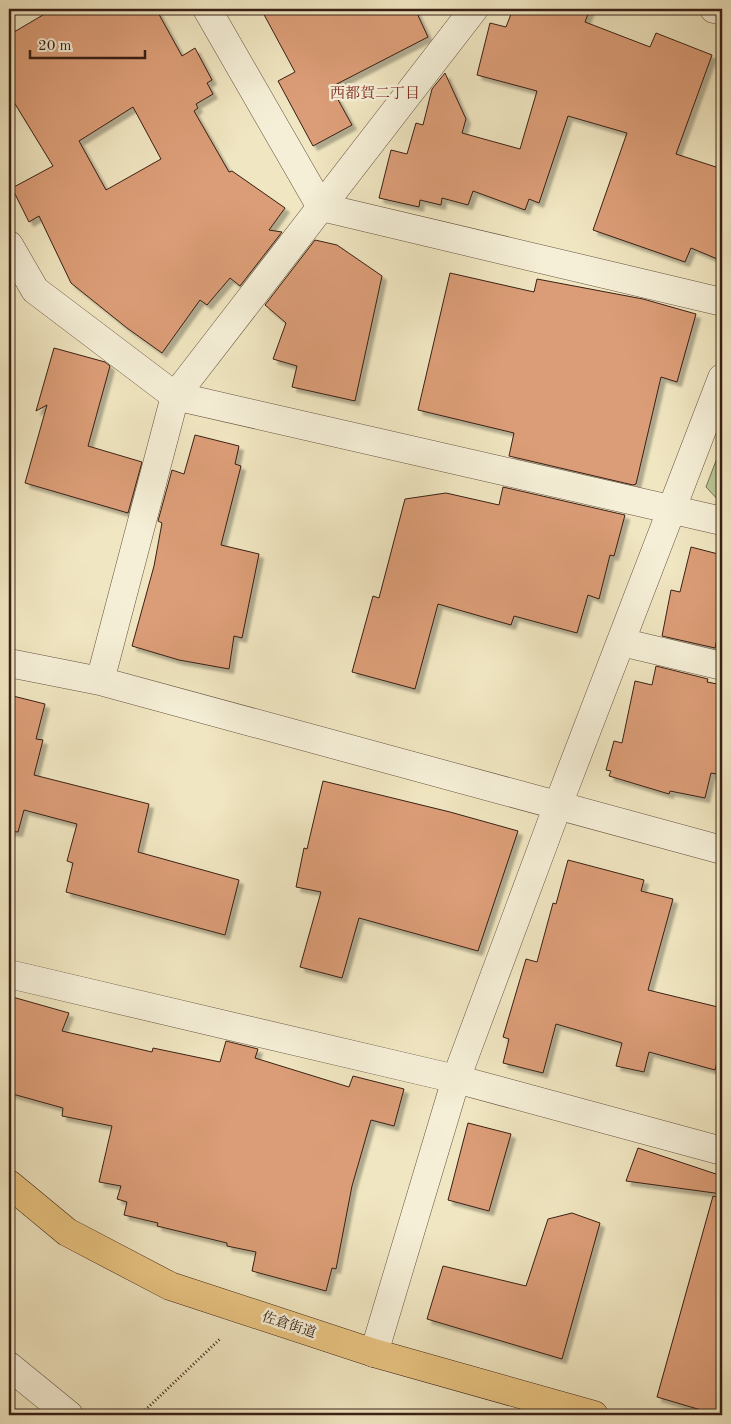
<svg xmlns="http://www.w3.org/2000/svg" width="731" height="1424" font-family="'Old Standard TT','Noto Serif JP',serif">
  <style>
    .green { fill: #b8c594; stroke: #787254 }
    .building { fill: #db9d77; stroke: #392015; fill-rule: evenodd; filter: url(#shadow) }
    .lines { fill: none; stroke-linecap: round; stroke-linejoin: round }
    .minor-casing { stroke: #675240; stroke-width: 29 }
    .major-casing { stroke: #392015; stroke-width: 29 }
    .path { stroke: #392015; stroke-width: 3; stroke-dasharray: 1 2.5; stroke-linecap: butt }
    .minor { stroke: #f5efd7; stroke-width: 28 }
    .major { stroke: #e8c380; stroke-width: 28 }
    .labels { text-anchor: middle; dominant-baseline: central; stroke-width: 5; stroke-linejoin: round; paint-order: stroke }
    .street-label { font-size: 14px; fill: #392015; stroke: #f5efd7 }
    .neighbourhood-label { font-size: 15px; fill: #7a1f14; stroke: #f5efd7 }
  </style>
  <defs>
    <filter id="shadow"><feDropShadow dx="4.5" dy="4.5" stdDeviation="1" flood-color="#0004"/></filter>
  </defs>
  <rect width="100%" height="100%" fill="#f0e6c1"/>
  <filter id="stains"><feTurbulence type="fractalNoise" baseFrequency=".004" numOctaves="4"/><feColorMatrix values="0 0 0 0 .2 0 0 0 0 .09 0 0 0 0 .02 0 0 0 .5 -.17"/></filter>
  <radialGradient id="worn" r=".72"><stop offset=".6" stop-color="#630" stop-opacity="0"/><stop offset="1" stop-color="#630" stop-opacity=".3"/></radialGradient>
  <path class="green" d="M722,445V503L720,502L706,487Z"/>
  <path class="building" d="M53,9H156L182,56L195,48L212,80L207,83L213,94L196,104L198,108L194,111L229,172L232,171L285,208L269,230L282,232L240,286L230,278L207,305L200,300L162,353L127,328L71,283L39,216L29,222L12,188L53,166L9,94V35ZM133,107L161,159L106,190L79,141Z
    M261,9H415L428,37L331,87L352,125L313,146L278,81L295,72Z
    M513,9H590L585,22L650,47L656,33L712,55L676,154L722,169V261L691,248L685,262L593,230L627,133L568,116L539,203L529,199L525,210L473,191L468,205L442,198L441,205L420,200L419,207L379,198L391,150L407,154L416,123L423,125L432,89L445,73L466,119L462,133L520,149L537,91L477,75L490,23L506,27Z
    M315,240L337,245L382,276L355,401L292,387L297,366L273,359L286,323L265,305Z
    M450,273L534,292L537,279L643,299L696,314L677,382L661,377L636,484L633,485L509,456L514,433L418,410Z
    M54,348L105,362L110,366L88,446L142,462L128,513L25,483L47,405L36,411Z
    M195,435L239,446L235,464L241,466L221,545L259,554L242,638L234,636L229,669L179,660L132,646L154,566L162,523L158,521L172,470L184,474Z
    M503,487L625,515L614,556L610,555L599,599L588,595L577,633L514,616L511,625L438,604L415,689L352,672L373,596L379,598L405,499L446,493L499,505Z
    M691,547L722,555V614L715,648L662,636L671,590L680,592Z
    M656,666L708,679L707,682L722,685V775L711,773L705,798L670,791L669,794L609,776L611,771L606,770L614,741L622,743L635,681L652,685Z
    M9,695L45,704L36,739L43,740L34,775L149,804L138,852L239,880L225,935L66,892L73,863L67,861L77,824L24,810L18,832L9,831Z
    M323,781L450,812L518,831L478,951L359,918L342,978L300,967L321,892L296,887L304,848L307,849Z
    M568,860L644,880L641,891L673,899L648,990L722,1008V1042L715,1070L649,1052L644,1072L616,1066L622,1043L556,1024L543,1073L503,1063L509,1039L503,1037L526,959L537,962L553,903L556,904Z
    M9,996L69,1013L62,1031L152,1052L153,1048L220,1062L226,1041L258,1049L255,1058L349,1087L353,1076L404,1089L394,1126L371,1120L352,1186L336,1269L332,1268L326,1291L252,1271L256,1252L227,1246V1243L157,1226L158,1223L124,1215L127,1202L117,1199L121,1186L99,1182L112,1126L62,1116L63,1108L9,1093Z
    M468,1123L511,1134L489,1211L448,1200Z
    M638,1148L722,1176V1194L626,1181Z
    M713,1196L722,1198V1415H718L657,1397Z
    M572,1213L600,1223L562,1359L427,1319L443,1266L526,1286L548,1219Z"/>
  <g class="lines">
    <g class="minor-casing">
      <path id="minor" d="M207,9L321,207L722,302
        M714,9L722,11
        M9,245L35,290L175,396L722,521
        M621,642L722,666
        M9,663L100,681L722,850
        M100,681L175,396L474,9
        M9,974L456,1079L722,1151
        M374,1353L456,1079L558,805L722,378
        M9,1366L69,1415"/>
    </g>
    <g class="major-casing">
      <path id="major" d="M9,1184L67,1232L170,1286L374,1353L594,1415"/>
    </g>
    <path class="path" d="M140,1415L221,1338"/>
    <use href="#minor" class="minor"/>
    <use href="#major" class="major"/>
  </g>
  <g class="labels">
    <g class="street-label">
      <text transform="translate(289 1325) rotate(18)">佐倉街道</text>
    </g>
    <g class="neighbourhood-label">
      <text x="375" y="94">西都賀二丁目</text>
    </g>
  </g>
  <rect width="731" height="1424" fill="none" stroke="#f0e6c1" stroke-width="30"/>
  <rect x="10" y="10" width="711" height="1404" fill="none" stroke="#392015" stroke-width="2.5"/>
  <rect x="15" y="15" width="701" height="1394" fill="none" stroke="#392015"/>
  <path d="M30 50v8h115v-8" fill="none" stroke="#392015" stroke-width="2.5"/>
  <text x="38" y="50" font-size="15" fill="#392015" stroke="#f5efd7" stroke-width="4" paint-order="stroke">20 m</text>
  <rect width="100%" height="100%" filter="url(#stains)"/>
  <rect width="100%" height="100%" fill="url(#worn)"/>
</svg>
